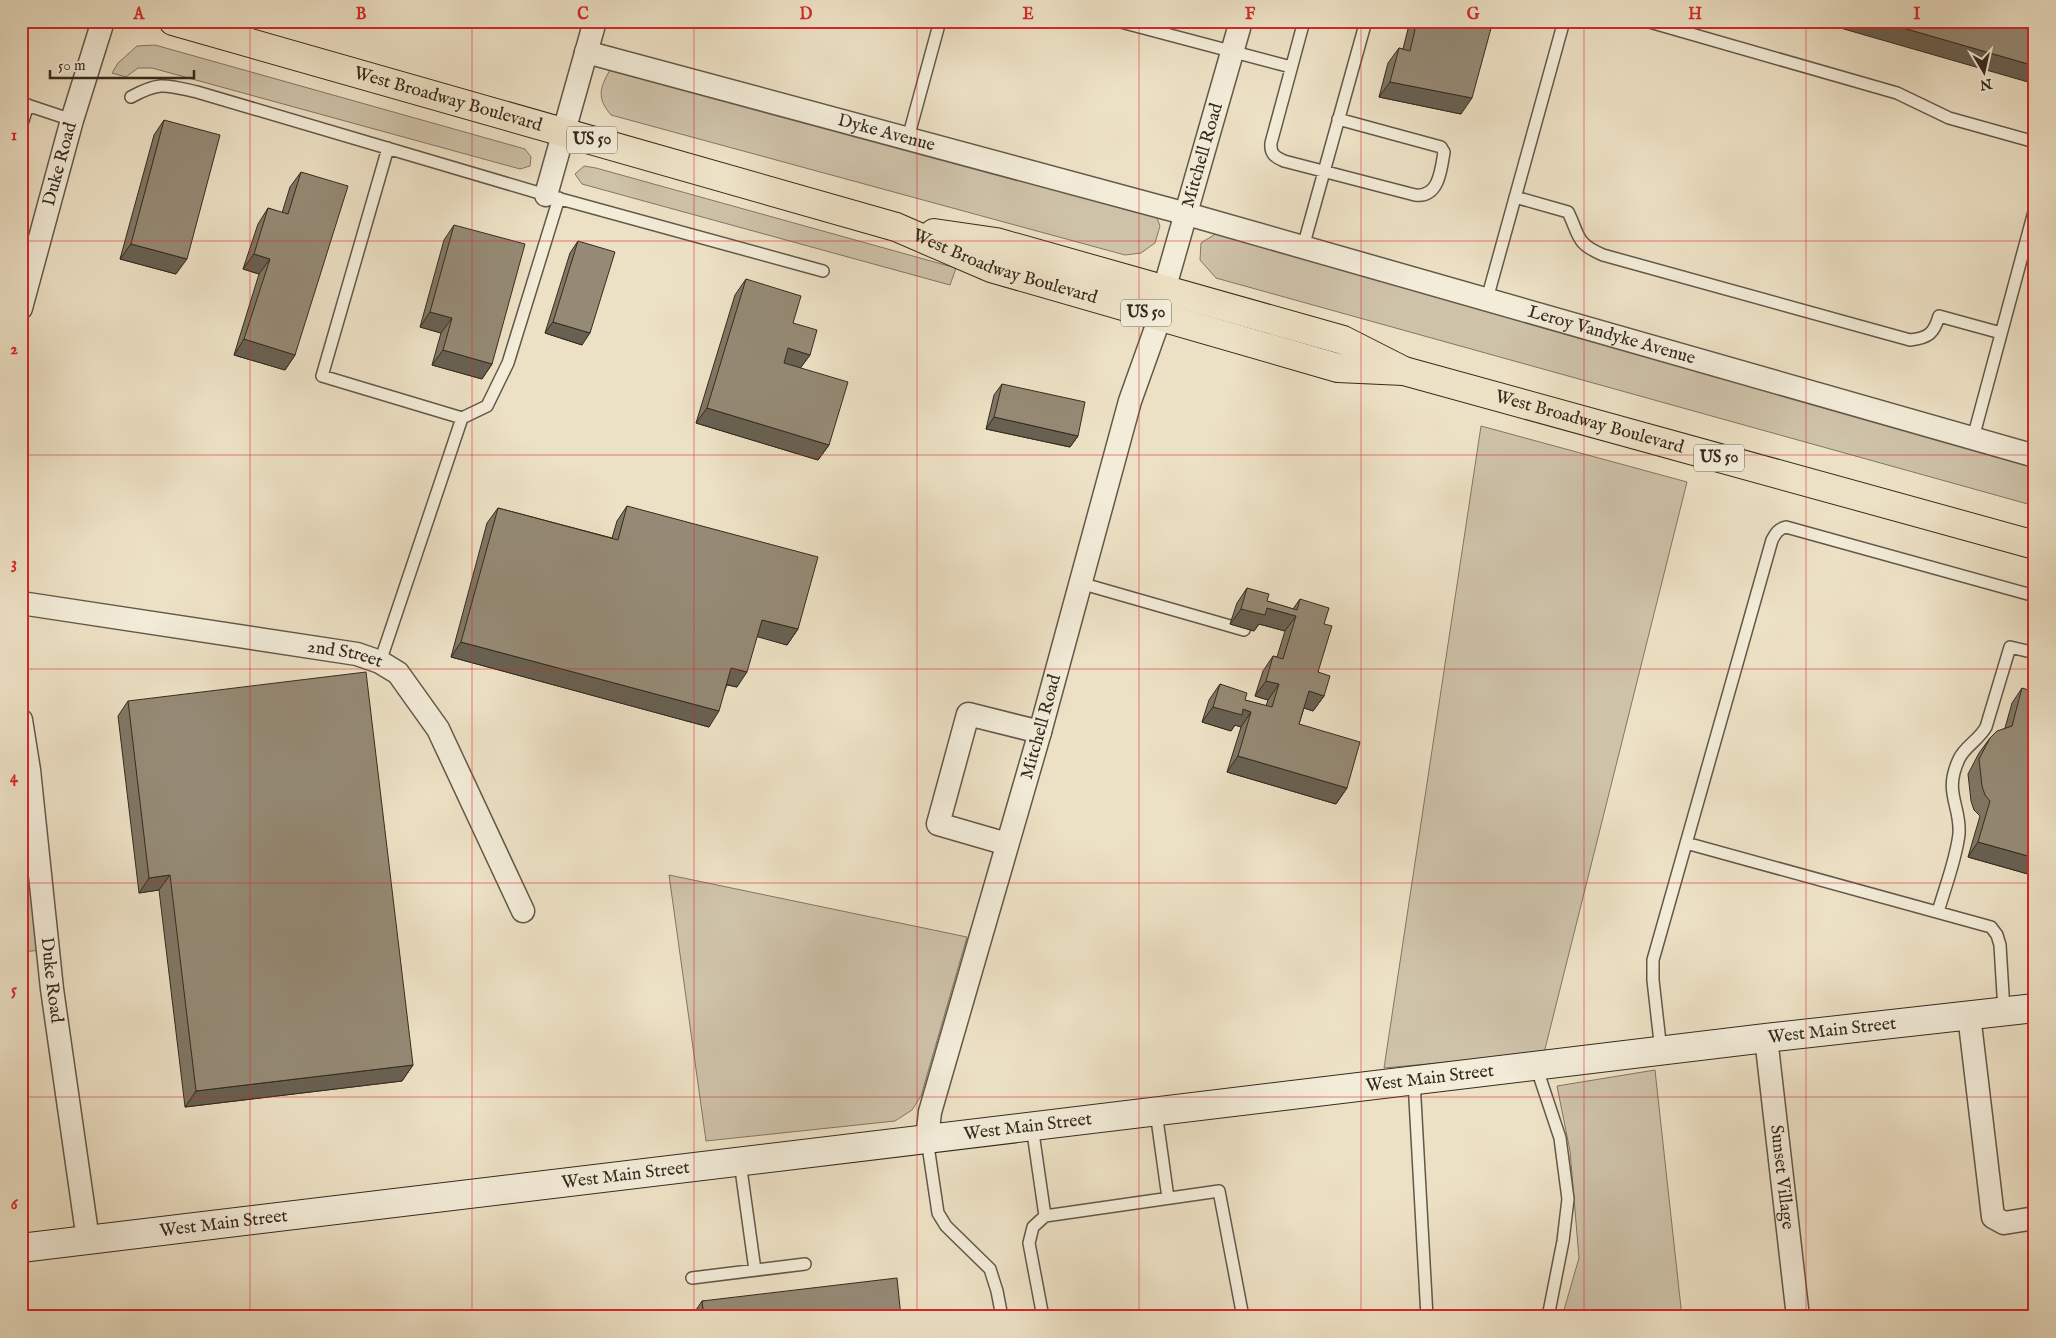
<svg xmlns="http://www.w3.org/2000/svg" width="2056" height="1338" font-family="'IM FELL English',serif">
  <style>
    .green { fill: #cec2a9; stroke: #827664 }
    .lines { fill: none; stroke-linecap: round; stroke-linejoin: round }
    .service-casing { stroke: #635848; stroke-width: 14 }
    .minor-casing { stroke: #635848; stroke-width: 25 }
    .secondary-casing { stroke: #352b1f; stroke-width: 30 }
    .trunk-casing { stroke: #352b1f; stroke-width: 30 }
    .service { stroke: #f3ecd9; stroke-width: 11 }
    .minor { stroke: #f3ecd9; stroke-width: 22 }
    .secondary { stroke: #f3ecd9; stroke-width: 28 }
    .trunk { stroke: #ede1c5; stroke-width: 28 }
    .wall { fill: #807765; stroke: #352b1f }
    .shaded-wall { fill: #686152; stroke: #352b1f }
    .building { fill: #958a75; stroke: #352b1f }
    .grid { fill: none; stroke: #d62828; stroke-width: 1; stroke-opacity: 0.55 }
    .labels { text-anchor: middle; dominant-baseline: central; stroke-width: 4; stroke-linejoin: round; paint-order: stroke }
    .shield { fill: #f3ecd9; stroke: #6e6557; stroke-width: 1 }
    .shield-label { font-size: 16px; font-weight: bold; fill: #352b1f }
    .street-label { font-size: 18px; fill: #352b1f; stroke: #f3ecd9 }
    .neatline { fill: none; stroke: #d62828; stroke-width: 2 }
    .grid-label { font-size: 16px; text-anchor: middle; font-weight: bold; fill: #d62828 }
  </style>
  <rect width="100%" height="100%" fill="#ede1c5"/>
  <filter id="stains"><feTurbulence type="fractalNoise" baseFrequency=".004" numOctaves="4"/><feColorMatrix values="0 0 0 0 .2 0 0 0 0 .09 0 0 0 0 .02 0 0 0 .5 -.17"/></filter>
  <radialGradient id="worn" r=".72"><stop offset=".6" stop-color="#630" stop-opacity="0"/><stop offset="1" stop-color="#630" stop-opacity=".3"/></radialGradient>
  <path class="green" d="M155,45L525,149L531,157L530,166L520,169L152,68H138L126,77L112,73L118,63L137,46Z
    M630,67L1156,215L1160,226L1155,243L1141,253L1125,255L611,115C597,98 599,89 610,70Z
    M584,166L596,168L956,268L950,285L582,184L575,174Z
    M1217,233L2035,458V506L1216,278L1200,260L1201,243Z
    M1481,426L1687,482L1544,1053L1384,1068Z
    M21,816H27L42,950L21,952Z
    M669,875L967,937L921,1096L912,1110L895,1121L706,1141Z
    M1655,1070L1682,1317H1562L1579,1258L1570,1151L1557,1086Z"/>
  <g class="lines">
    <g class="service-casing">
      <path id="service" d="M1117,21L1291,67
        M1304,21L1271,143C1270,154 1275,157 1284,161L1415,195C1439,198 1441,170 1444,152L1441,147L1338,119
        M1646,21L1897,93L1949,118L2035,142
        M131,97C160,81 166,85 197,92L546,195L823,271
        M21,103L72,120
        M21,127L28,105
        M908,138L940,21
        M1515,197L1568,212C1580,236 1575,243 1603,255L1910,340C1929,338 1934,333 1939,316L2001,333
        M1303,247L1366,21
        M1487,299L1564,21
        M462,418L487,406L508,363L559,198
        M1973,438L2035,208
        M1080,583L1244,630
        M380,662L462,418L322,376L388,148
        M1686,843L1991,927L1997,935L2000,945L2004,1011
        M1938,912C1945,887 1956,860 1959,834C1961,805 1943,793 1959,759C1965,746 1979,740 1986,727L2010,647L2035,653
        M1661,1051L1653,980V960L1772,540C1776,533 1778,529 1786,527L2035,596
        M1536,1066L1560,1138L1568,1199L1563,1241L1548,1317
        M1414,1081L1427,1317
        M1156,1112L1168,1198
        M1032,1126L1045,1216L1033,1227L1029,1243L1043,1317
        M927,1139L938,1213L946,1226L990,1269L997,1291L1002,1317
        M740,1162L755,1270
        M1045,1216L1219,1191L1243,1317
        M692,1278L805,1264"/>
    </g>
    <g class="minor-casing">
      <g id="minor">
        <path id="s1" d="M586,52L1187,214L2035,456"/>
        <path d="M546,195L595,21"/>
        <path id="s2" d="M1164,290L1241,21"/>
        <path id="s3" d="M21,308L72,120L103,21"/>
        <path id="s4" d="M21,603L357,654L380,662L398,673L438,729L523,911"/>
        <path id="s5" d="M21,720L29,770L52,989L88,1240"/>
        <path d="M1007,844L938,824L968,714L1040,732"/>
        <path d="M1969,1015L1993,1217L2004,1223L2035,1218"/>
        <path id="s6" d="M1766,1038L1798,1317"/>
        <path id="s7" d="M927,1139L930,1112L1040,732L1130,401L1160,317"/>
      </g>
    </g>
    <g class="secondary-casing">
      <g id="secondary">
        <path id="s8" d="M21,1248L1766,1038L2035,1008"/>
      </g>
    </g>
    <g class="trunk-casing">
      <g id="trunk">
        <path id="s9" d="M173,21L896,227L991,268L1338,368L1404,371"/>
        <path id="s10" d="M934,233L996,242L1343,340L1404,371L2035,545"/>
      </g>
    </g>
    <use href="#service" class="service"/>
    <use href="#minor" class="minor"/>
    <use href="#secondary" class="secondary"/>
    <use href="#trunk" class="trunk"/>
  </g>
  <path class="wall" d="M1410,21H1493L1461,114L1379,97L1388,63L1399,48L1403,49Z
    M164,120L176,274L120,259L154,135Z
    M301,172L295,355L285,370L234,355L259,274L243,269L258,224L268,208L282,213L290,187Z
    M454,225L492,364L482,379L432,365L441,333L420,327L444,240Z
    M578,241L582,345L545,333L570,253Z
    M746,279L793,323L810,355L800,368L829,445L818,460L696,423L735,295Z
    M1002,384L1078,436L1070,447L986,429L994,395Z
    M627,506L798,629L787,645L757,636L737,687L727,685L709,727L451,657L487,523L498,508L612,538L617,521Z
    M1247,588L1267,601L1293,609L1300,599L1324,624L1318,672L1324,696L1313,711L1304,708L1299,724L1347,788L1336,804L1227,772L1241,727L1235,725L1231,731L1202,722L1209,700L1220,684L1245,700L1266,706L1268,700L1255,696L1263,671L1273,656L1277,657L1285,631L1259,624L1254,631L1230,624L1237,603Z
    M2022,688L2035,876L1968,857L1980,816L1974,810L1971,801L1968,774L1979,753L1990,738L2005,728L2012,703Z
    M128,701L413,1065L402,1081L185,1107L159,890L139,893L118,716Z
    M702,1301L901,1317H695L694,1313Z"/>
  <path class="shaded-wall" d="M1816,21H1879L2035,66V84Z
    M1390,82L1472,98L1461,114L1379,97Z
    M131,244L187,259L176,274L120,259Z
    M254,254L270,259L259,274L243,269Z
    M430,312L452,318L441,333L420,327Z
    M553,322L590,333L582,345L545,333Z
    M244,339L295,355L285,370L234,355Z
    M788,348L810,355L799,370L778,363Z
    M443,350L492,364L482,379L432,365Z
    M707,408L829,445L818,460L696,423Z
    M994,417L1078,436L1070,447L986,429Z
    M1267,608L1296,616L1285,631L1259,624L1254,631L1230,624L1241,609Z
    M762,620L798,629L787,645L751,635Z
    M461,642L719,711L709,727L451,657Z
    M731,668L747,672L737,687L721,683Z
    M1266,681L1279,684L1268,700L1255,696Z
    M1309,691L1324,696L1313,711L1298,706Z
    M1213,707L1243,709L1251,712L1241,727L1235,725L1231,731L1202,722Z
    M1238,756L1347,788L1336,804L1227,772Z
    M1978,842L2035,858V876L1968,857Z
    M170,875L159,890L139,893L149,878Z
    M413,1065L402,1081L185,1107L196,1091Z"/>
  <path class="building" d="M1417,21H1493L1472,98L1390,82L1399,48L1410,51Z
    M1879,21H2035V66Z
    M164,120L220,135L187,259L131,244Z
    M301,172L348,186L295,355L244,339L270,259L254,254L268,208L288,214Z
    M454,225L525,244L492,364L443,350L452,318L430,312Z
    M578,241L615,252L590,333L553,322Z
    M746,279L801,296L793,323L817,330L810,355L788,348L784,363L848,382L829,445L707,408Z
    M1002,384L1085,402L1078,436L994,417Z
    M627,506L818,557L798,629L762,620L747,672L731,668L719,711L461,642L498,508L618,540Z
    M1247,588L1269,594L1267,601L1297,610L1300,599L1329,608L1324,624L1332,626L1318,672L1330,676L1324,696L1309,691L1299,724L1360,742L1347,788L1238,756L1251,712L1243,709L1242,715L1213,707L1220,684L1247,693L1245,700L1272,707L1279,684L1266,681L1273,656L1283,659L1296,616L1267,608L1265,615L1241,609Z
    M366,672L413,1065L196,1091L170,875L149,878L128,701Z
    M2022,688L2035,692V858L1978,842L1990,801L1985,795L1982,786L1979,759L1990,738L1997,731L2012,726Z
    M897,1278L901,1317H704L702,1301Z
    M991,1311L992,1317H940Z
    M608,1312L609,1317H569Z"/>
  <path class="grid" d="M250,21V1317M472,21V1317M694,21V1317M917,21V1317M1139,21V1317M1361,21V1317M1584,21V1317M1806,21V1317M21,241H2035M21,455H2035M21,669H2035M21,883H2035M21,1097H2035"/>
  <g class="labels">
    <g class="shield">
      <rect x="567" y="126.5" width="50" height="27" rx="4"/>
      <rect x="1121" y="299.5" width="50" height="27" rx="4"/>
      <rect x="1694" y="444.5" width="50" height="27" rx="4"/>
    </g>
    <g class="shield-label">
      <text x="592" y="140">US 50</text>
      <text x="1146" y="313">US 50</text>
      <text x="1719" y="458">US 50</text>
    </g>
    <g class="street-label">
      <text stroke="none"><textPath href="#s9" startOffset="286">West Broadway Boulevard</textPath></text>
      <text stroke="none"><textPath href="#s1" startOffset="311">Dyke Avenue</textPath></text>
      <text stroke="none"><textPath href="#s2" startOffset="140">Mitchell Road</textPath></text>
      <text stroke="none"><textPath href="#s3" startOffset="149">Duke Road</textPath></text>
      <text stroke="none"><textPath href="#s9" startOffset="868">West Broadway Boulevard</textPath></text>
      <text stroke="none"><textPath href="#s1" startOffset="1064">Leroy Vandyke Avenue</textPath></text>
      <text stroke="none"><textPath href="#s10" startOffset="684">West Broadway Boulevard</textPath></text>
      <text stroke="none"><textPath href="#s4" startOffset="328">2nd Street</textPath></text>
      <text stroke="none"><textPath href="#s7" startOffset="428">Mitchell Road</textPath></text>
      <text stroke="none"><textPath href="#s5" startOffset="262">Duke Road</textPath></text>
      <text stroke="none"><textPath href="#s8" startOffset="1824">West Main Street</textPath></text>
      <text stroke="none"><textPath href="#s8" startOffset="1419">West Main Street</textPath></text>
      <text stroke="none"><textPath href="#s8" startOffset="1014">West Main Street</textPath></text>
      <text stroke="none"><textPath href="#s8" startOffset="609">West Main Street</textPath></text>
      <text stroke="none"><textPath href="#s6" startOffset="140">Sunset Village</textPath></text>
      <text stroke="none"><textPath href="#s8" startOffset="204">West Main Street</textPath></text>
    </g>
  </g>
  <rect width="2056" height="1338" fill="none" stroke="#ede1c5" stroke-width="55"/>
  <g transform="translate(1984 72) rotate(171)" stroke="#f3ecd9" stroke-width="4" paint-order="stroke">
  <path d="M0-4L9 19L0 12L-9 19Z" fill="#352b1f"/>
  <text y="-8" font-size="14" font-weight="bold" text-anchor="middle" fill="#352b1f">N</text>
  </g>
  <path d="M50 70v8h144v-8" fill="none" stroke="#352b1f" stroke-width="2.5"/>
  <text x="58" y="70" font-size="15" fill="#352b1f" stroke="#f3ecd9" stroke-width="4" paint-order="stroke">50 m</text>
  <rect x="28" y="28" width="2000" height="1282" class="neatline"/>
  <g class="grid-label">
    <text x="139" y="19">A</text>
    <text x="361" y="19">B</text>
    <text x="583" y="19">C</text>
    <text x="806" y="19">D</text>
    <text x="1028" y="19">E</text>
    <text x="1250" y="19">F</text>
    <text x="1473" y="19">G</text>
    <text x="1695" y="19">H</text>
    <text x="1917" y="19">I</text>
    <text x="14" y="140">1</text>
    <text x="14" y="354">2</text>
    <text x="14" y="568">3</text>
    <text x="14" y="782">4</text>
    <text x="14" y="995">5</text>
    <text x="14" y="1209">6</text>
  </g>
  <rect width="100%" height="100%" filter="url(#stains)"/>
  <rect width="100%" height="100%" fill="url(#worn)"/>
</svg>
